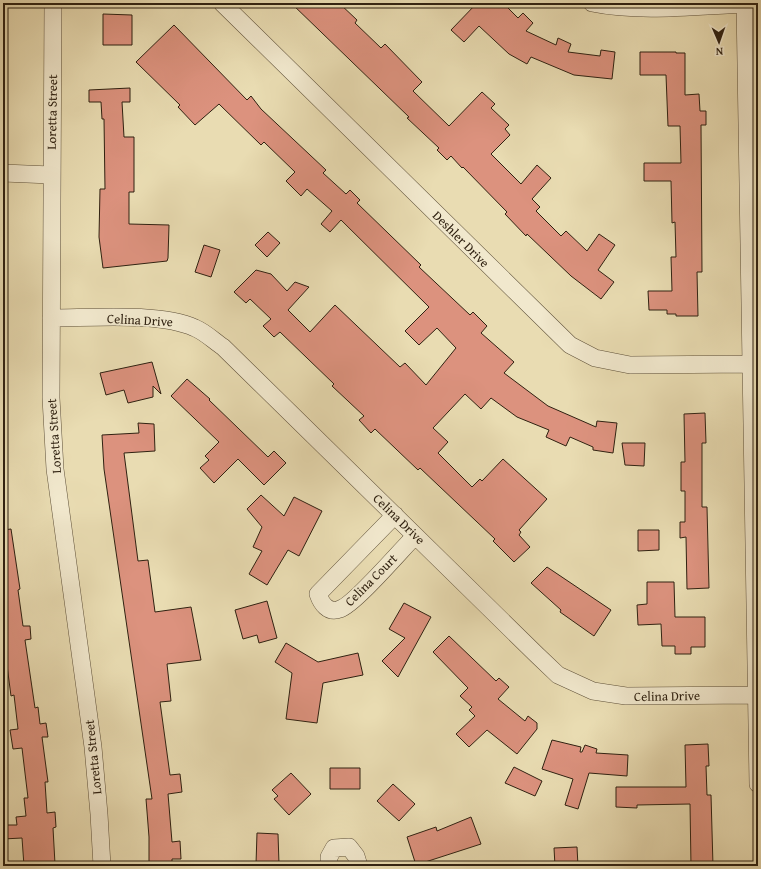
<svg xmlns="http://www.w3.org/2000/svg" width="761" height="869" font-family="'Gentium Book Plus',serif">
  <style>
    .green { fill: #b9bf8a; stroke: #74704e }
    .building { fill: #dc927e; stroke: #2f2111 }
    .lines { fill: none; stroke-linecap: round; stroke-linejoin: round }
    .street-casing { stroke: #5e5039; stroke-width: 18 }
    .street { stroke: #f1e8cd; stroke-width: 17 }
    .labels { text-anchor: middle; dominant-baseline: central; stroke-width: 3.5; stroke-linejoin: round; paint-order: stroke }
    .street-label { font-size: 13px; fill: #2f2111; stroke: #f1e8cd }
  </style>
  <rect width="100%" height="100%" fill="#e9dcb2"/>
  <filter id="stains"><feTurbulence type="fractalNoise" baseFrequency=".005" numOctaves="4"/><feColorMatrix values="0 0 0 0 .2 0 0 0 0 .09 0 0 0 0 .02 0 0 0 .5 -.17"/></filter>
  <radialGradient id="worn" r=".72"><stop offset=".6" stop-color="#630" stop-opacity="0"/><stop offset="1" stop-color="#630" stop-opacity=".3"/></radialGradient>
  <path class="green" d="M756,3H758V135Z"/>
  <path class="building" d="M291,3H339L357,20L355,23L381,48L385,44L422,82L413,91L449,126L482,92L495,104L491,108L509,125L505,129L510,135L491,154L521,184L537,165L551,178L532,199L540,207L536,211L561,236L566,231L587,251L599,234L615,245L598,270L614,282L601,299L571,276L527,234L526,236L505,214L507,212L463,167L462,168L451,156L447,160L437,150L439,148L407,118L409,117Z
    M477,3H503L518,18L523,13L533,23L526,31L556,45L558,38L571,44L568,52L600,56L601,50L615,52L612,79L574,75L531,57L527,64L509,54L479,26L464,42L451,30Z
    M103,14L132,15V45H103Z
    M174,25L247,100L251,96L261,109L326,170L323,173L346,194L350,190L360,200L357,203L421,265L419,267L470,315L473,312L487,326L481,333L514,362L504,373L548,406L596,427L597,421L617,423L613,453L593,450V447L570,437L566,446L546,437L549,430L517,417L491,398L481,409L465,394L433,428L448,442L438,453L472,487L480,479L482,481L503,459L547,499L519,530L521,532L519,535L530,547L514,562L493,541L495,539L420,468L418,470L375,429L371,433L359,420L364,416L332,386L334,384L280,332L274,337L263,326L271,319L250,299L246,303L234,292L256,270L271,274L287,291L295,282L309,287L288,310L310,332L335,305L400,367L405,363L426,385L456,348L437,328L419,345L405,331L429,307L341,220L330,232L321,224L332,211L307,189L301,196L286,181L295,172L264,142L261,145L219,104L195,125L178,107L180,105L136,62Z
    M640,52H676V53H685V95L699,94L700,111H706V125H701L702,272H697L698,316H676V314H667V310H649L648,291H672L671,257H676L675,222L672,223L671,181H644V163H681L680,126H668L666,75H640Z
    M130,88V102H122L124,137H134V192H129V224L169,225L168,258L167,261L103,268L99,237L100,189H105L104,119H102L101,102H89V90Z
    M268,232L280,243L267,257L255,245Z
    M204,245L220,250L211,277L195,272Z
    M152,362L161,394L153,386V397L128,403L124,390L106,395L100,373Z
    M187,379L210,399L209,400L268,457L274,451L286,463L264,485L238,459L214,483L200,468L209,460L205,456L219,442L171,396Z
    M705,413L706,443H702V507H707L709,588L687,589L686,537L680,538V522H685V491H681V462H685L684,414Z
    M138,423L154,424L155,451L124,453L138,561L148,560L155,612L191,607L201,660L167,664L171,701L160,702L170,775L180,774L182,792L168,794L172,842L180,841L181,859H172V866H149V837L146,799H152L104,469L102,435L139,433Z
    M622,443H645L644,466L625,465Z
    M261,495L284,516L294,497L322,511L299,556L288,550L267,585L249,574L262,551L253,547L262,527L247,509Z
    M11,529L20,589L18,590L23,626H30L31,639L25,640L35,708L38,707L40,724L46,723L48,737H42L48,782H45L47,813L55,812L56,827L53,828L55,864H52V866H24L22,838L3,839V825H17L16,817L26,816L24,798H28L22,748L13,749L10,730L18,729L14,695L11,696L5,650L3,651V530Z
    M638,530H659V550L638,551Z
    M547,567L611,610L594,636L560,612L561,610L531,583Z
    M647,582H674L675,617H705V647H691V654H675V646H662L661,624L638,625L637,605L647,604Z
    M267,601L277,638L259,643L257,635L243,639L235,610Z
    M404,603L431,617L398,677L382,661L405,638L389,629Z
    M449,636L496,681L499,678L509,687L498,699L525,721L528,716L537,723V729L517,754L487,730L469,747L456,734L475,716L469,710L472,707L460,696L468,688L433,652Z
    M286,643L318,662L358,653L363,675L323,683L317,723L286,719L292,673L275,662Z
    M552,740L581,747L580,752H582L585,745L597,749L596,753L628,755L627,776L589,773L578,809L565,805L573,779L542,769Z
    M708,744L709,766H706L707,795H711L713,866H691L690,804L637,805V808L616,807V787H686L685,745Z
    M514,767L542,781L535,796L505,783Z
    M330,768H360V789H330Z
    M291,773L311,794L289,815L274,799L278,796L272,790Z
    M393,784L415,804L399,821L377,801Z
    M471,817L481,844L416,865L407,837L436,827L437,831Z
    M257,833L278,834L279,864H256Z
    M577,847L578,866H555L554,848Z"/>
  <g class="lines">
    <g class="street-casing">
      <path id="street" d="M53,3L51,398L55,469L93,747L99,814L102,866
        M222,3L570,345L595,358L630,365L751,364
        M592,3C640,13 696,6 745,4
        M745,3L758,784
        M3,173L51,175
        M51,318C91,318 160,312 195,328C205,332 214,341 223,347L537,655L558,675L593,691L626,696L756,695
        M395,515L318,594C321,603 328,614 340,609C354,605 402,549 415,536
        M329,866V857L334,848L349,847L356,856L359,866"/>
    </g>
    <use href="#street" class="street"/>
  </g>
  <g class="labels">
    <g class="street-label">
      <text transform="translate(52 112) rotate(-89)">Loretta Street</text>
      <text transform="translate(461 239) rotate(45)">Deshler Drive</text>
      <text transform="translate(140 320) rotate(3)">Celina Drive</text>
      <text transform="translate(54 436) rotate(-94)">Loretta Street</text>
      <text transform="translate(399 519) rotate(44)">Celina Drive</text>
      <text transform="translate(371 580) rotate(-45)">Celina Court</text>
      <text transform="translate(667 696) rotate(-1)">Celina Drive</text>
      <text transform="translate(93 757) rotate(-96)">Loretta Street</text>
    </g>
  </g>
  <rect width="761" height="869" fill="none" stroke="#e9dcb2" stroke-width="16"/>
  <rect x="4" y="4" width="753" height="861" fill="none" stroke="#2f2111" stroke-width="2"/>
  <rect x="8" y="8" width="745" height="853" fill="none" stroke="#2f2111"/>
  <g transform="translate(719 42) rotate(178)" stroke="#f1e8cd" stroke-width="3" paint-order="stroke">
  <path d="M0-3L7 15L0 10L-7 15Z" fill="#2f2111"/>
  <text y="-6" font-size="11" font-weight="bold" text-anchor="middle" fill="#2f2111">N</text>
  </g>
  <rect width="100%" height="100%" filter="url(#stains)"/>
  <rect width="100%" height="100%" fill="url(#worn)"/>
</svg>
